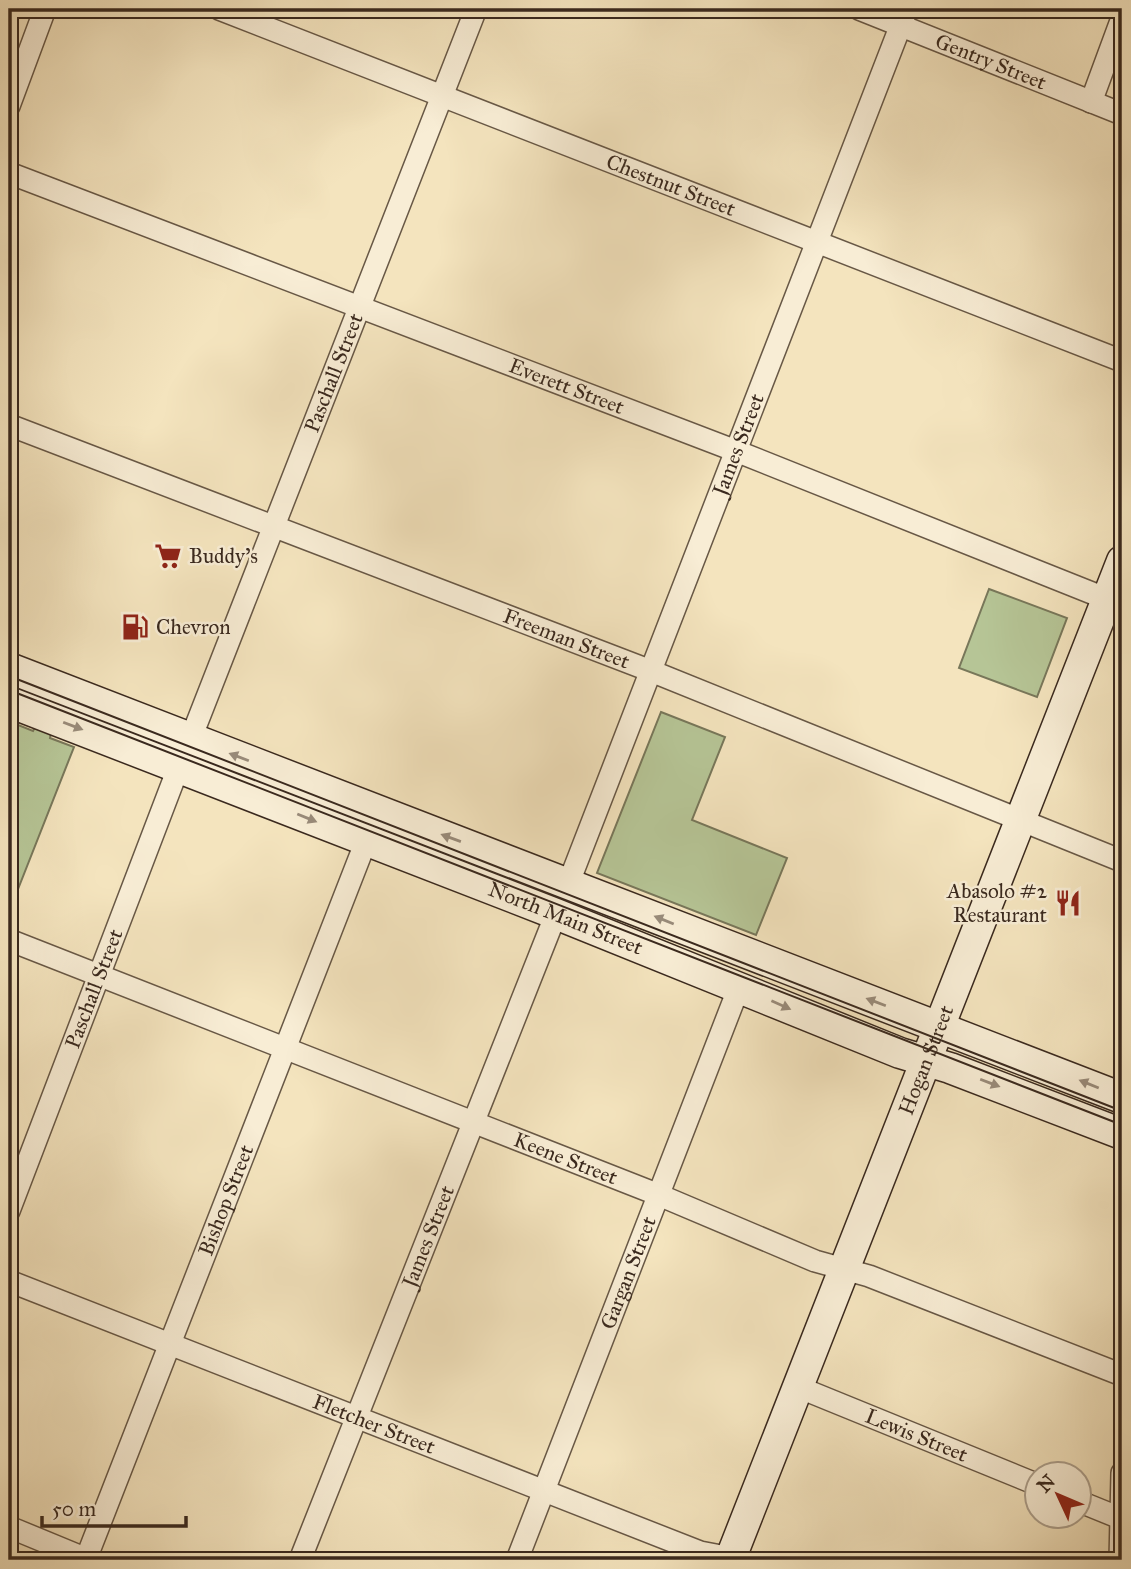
<svg xmlns="http://www.w3.org/2000/svg" width="1131" height="1569" font-family="'IM FELL Great Primer',serif">
<style>
.green{fill:#b6c596;stroke:#78775a;stroke-width:2}
.lines{fill:none;stroke-linecap:round;stroke-linejoin:round}
.minor-casing{stroke:#685846;stroke-width:24}
.secondary-casing{stroke:#3a291e;stroke-width:33}
.minor{stroke:#f8edd5;stroke-width:21}
.secondary{stroke:#f8edd5;stroke-width:30}
.tram{stroke:#3a291e;stroke-width:2}
.oneway{fill:#998b7a}
.labels{text-anchor:middle;dominant-baseline:central;stroke-width:5;stroke-linejoin:round;paint-order:stroke}
.street-label{font-size:21px;fill:#3a291e;stroke:#f8edd5}
.poi-label{font-size:21px;fill:#3a291e;stroke:#f8edd5;text-anchor:start}
</style>
<rect width="100%" height="100%" fill="#f4e4be"/>
<filter id="stains"><feTurbulence type="fractalNoise" baseFrequency=".00286" numOctaves="4"/><feColorMatrix values="0 0 0 0 .2 0 0 0 0 .09 0 0 0 0 .02 0 0 0 .5 -.17"/></filter>
<radialGradient id="worn" r=".72"><stop offset=".6" stop-color="#630" stop-opacity="0"/><stop offset="1" stop-color="#630" stop-opacity=".3"/></radialGradient>
<!-- green -->
<g class="green">
<path d="M989 589 1067 618 1037 697 959 668Z"/>
<path d="M661 712 725 737 692 820 787 858 756 935 597 873Z"/>
<path d="M9 718 15 719 13 723 33 731 35 727 51 733 50 738 74 747 9 912Z"/>
</g>
<g class="lines">
<!-- minor casing -->
<g class="minor-casing">
<g id="minor">
<path id="s1" d="M219 9 1122 361"/>
<path id="s2" d="M859 9 1122 114"/>
<path d="M1091 102 1122 18"/>
<path d="M9 106 45 9"/>
<path id="s3" d="M9 173 736 451 1122 605"/>
<path id="s4" d="M9 425 651 671 1122 861"/>
<path id="s5" d="M191 738 476 9"/>
<path id="s6" d="M569 882 907 9"/>
<path id="s7" d="M9 940 659 1195 815 1261 869 1276 1122 1375"/>
<path id="s8" d="M9 1211 179 766"/>
<path id="s9" d="M9 1281 700 1552 742 1560"/>
<path id="s10" d="M798 1387 1036 1484"/>
<path d="M1078 1501 1120 1518"/>
<path d="M9 1527 89 1560"/>
<path id="s11" d="M86 1559 366 841"/>
<path id="s12" d="M300 1560 556 914"/>
<path id="s13" d="M517 1560 739 987"/>
<path d="M1120 1560 1122 1473"/>
</g>
</g>
<!-- secondary casing -->
<g class="secondary-casing">
<g id="secondary">
<path d="M9 668 1122 1098"/>
<path id="s14" d="M9 702 556 914 900 1053 950 1068 1122 1134"/>
<path id="s15" d="M730 1560 1122 561"/>
</g>
</g>
<!-- minor -->
<use href="#minor" class="minor"/>
<!-- secondary -->
<use href="#secondary" class="secondary"/>
<!-- tram -->
<g class="tram">
<path d="M9 676 1122 1111"/>
<path d="M9 690 1122 1125"/>
</g>
</g>
<!-- one-way arrows -->
<defs><path id="oneway-solid" d="M-6-.8H1V-3.2L6.5 0L1 3.2V.8H-6Z" transform="scale(1.75)"/></defs>
<g class="oneway">
<use href="#oneway-solid" transform="translate(73 726) rotate(21)"/>
<use href="#oneway-solid" transform="translate(239 757) rotate(-159)"/>
<use href="#oneway-solid" transform="translate(307 818) rotate(22)"/>
<use href="#oneway-solid" transform="translate(451 838) rotate(-160)"/>
<use href="#oneway-solid" transform="translate(664 920) rotate(-158)"/>
<use href="#oneway-solid" transform="translate(876 1002) rotate(-159)"/>
<use href="#oneway-solid" transform="translate(781 1005) rotate(24)"/>
<use href="#oneway-solid" transform="translate(990 1083) rotate(21)"/>
<use href="#oneway-solid" transform="translate(1089 1084) rotate(-158)"/>
</g>
<!-- icons -->
<defs>
<g id="supermarket-bare" transform="scale(2.1)"><path d="M-6-5.5h2.5l.6 2H6L4.5 2H-2.5L-4.4-4H-6ZM-1.5 3.2a1.3 1.3 0 1 0 .1 0ZM3 3.2a1.3 1.3 0 1 0 .1 0Z" fill="#8f2418" stroke="#f8edd5" stroke-width="2.5" paint-order="stroke"/></g>
<g id="fuel-bare" transform="scale(2.1)"><path d="M-5.5-6h7V0h2V4h1.3V-2.5L3-4.5l.8-.8L6-3V5H2.5V1h-1V6h-7ZM-4.2-4.7v3.2H.2V-4.7Z" fill="#8f2418" stroke="#f8edd5" stroke-width="2.5" paint-order="stroke"/></g>
<g id="restaurant-bare" transform="scale(2.1)"><path d="M-5-6h1v4h1v-4h1v4h1v-4h1v5L-1.5 .5V6h-2V.5L-5-1ZM5-6V6H3V1.5H1.5Q1.5-4 5-6Z" fill="#8f2418" stroke="#f8edd5" stroke-width="2.5" paint-order="stroke"/></g>
</defs>
<g fill-rule="evenodd">
<use href="#supermarket-bare" x="168" y="556"/>
<use href="#fuel-bare" x="135" y="627"/>
<use href="#restaurant-bare" x="1068" y="903"/>
</g>
<g class="labels">
<!-- street labels -->
<g class="street-label">
<text stroke="none"><textPath href="#s2" startOffset="142">Gentry Street</textPath></text>
<text stroke="none"><textPath href="#s1" startOffset="485">Chestnut Street</textPath></text>
<text stroke="none"><textPath href="#s5" startOffset="392">Paschall Street</textPath></text>
<text stroke="none"><textPath href="#s3" startOffset="597">Everett Street</textPath></text>
<text stroke="none"><textPath href="#s6" startOffset="469">James Street</textPath></text>
<text stroke="none"><textPath href="#s4" startOffset="597">Freeman Street</textPath></text>
<text stroke="none"><textPath href="#s14" startOffset="597">North Main Street</textPath></text>
<text stroke="none"><textPath href="#s8" startOffset="238">Paschall Street</textPath></text>
<text stroke="none"><textPath href="#s15" startOffset="537">Hogan Street</textPath></text>
<text stroke="none"><textPath href="#s7" startOffset="598">Keene Street</textPath></text>
<text stroke="none"><textPath href="#s11" startOffset="385">Bishop Street</textPath></text>
<text stroke="none"><textPath href="#s12" startOffset="348">James Street</textPath></text>
<text stroke="none"><textPath href="#s13" startOffset="308">Gargan Street</textPath></text>
<text stroke="none"><textPath href="#s9" startOffset="392">Fletcher Street</textPath></text>
<text stroke="none"><textPath href="#s10" startOffset="128">Lewis Street</textPath></text>
</g>
<!-- poi labels -->
<g class="poi-label">
<text x="189" y="556">Buddy's</text>
<text x="156" y="627">Chevron</text>
<text x="1047" y="891" text-anchor="end">Abasolo #2<tspan x="1047" dy="24">Restaurant</tspan></text>
</g>
</g>
<!-- margin -->
<rect width="1131" height="1569" fill="none" stroke="#f4e4be" stroke-width="35"/>
<rect x="10" y="10" width="1110" height="1548" fill="none" stroke="#3a291e" stroke-width="3.5"/>
<rect x="18" y="18" width="1096" height="1534" fill="none" stroke="#3a291e" stroke-width="2"/>
<!-- north arrow -->
<g transform="translate(1058 1495) rotate(314)"><circle r="33" fill="#f8edd5" stroke="#ac9f8c" stroke-width="2"/>
<path d="M0-5L12 26L0 18L-12 26Z" fill="#8f2418"/>
<text y="-10" font-size="19" font-weight="bold" text-anchor="middle" fill="#3a291e">N</text>
</g>
<!-- scale -->
<path d="M42 1516v10h144v-10" fill="none" stroke="#3a291e" stroke-width="3.5"/>
<text x="52" y="1516" font-size="21" fill="#3a291e" stroke="#f8edd5" stroke-width="5" paint-order="stroke">50 m</text>
<rect width="100%" height="100%" filter="url(#stains)"/>
<rect width="100%" height="100%" fill="url(#worn)"/>
</svg>
